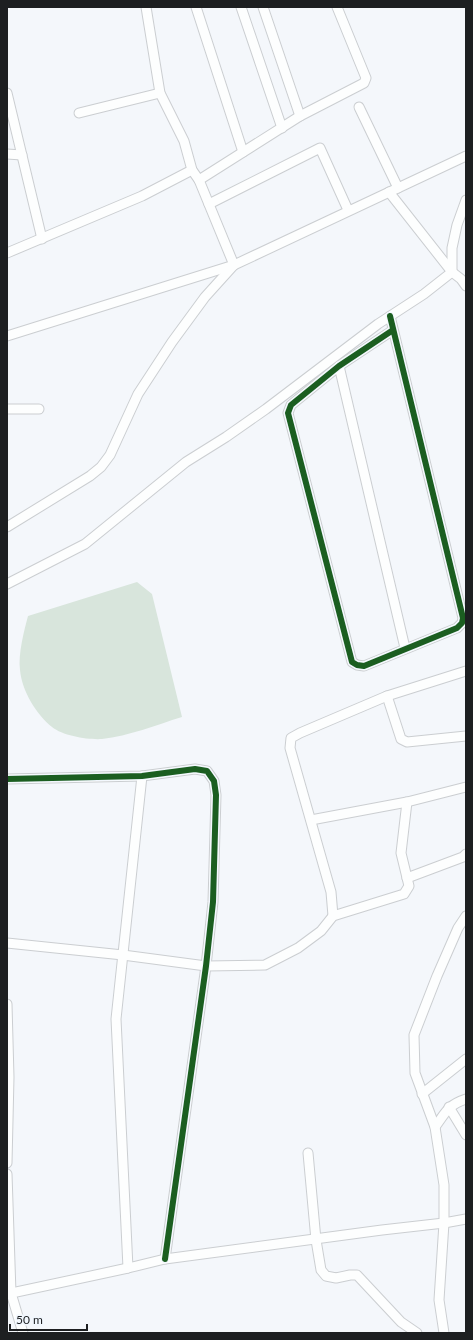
<svg xmlns="http://www.w3.org/2000/svg" width="473" height="1340" font-family="Lato,sans-serif">
<style>
.green{fill:#d8e5dc}
.lines{fill:none;stroke-linecap:round;stroke-linejoin:round}
.street-casing{stroke:#cbced1;stroke-width:11}
.street{stroke:#fdfefe;stroke-width:9}
.cycleway-casing{stroke:#f1f7fe;stroke-width:8}
.cycleway{stroke:#1b5e20;stroke-width:6}
</style>
<rect width="100%" height="100%" fill="#f4f7fb"/>
<!-- green -->
<path class="green" d="M137 582 152 594 182 717C156 725 129 736 102 739 89 740 63 736 52 727 36 714 22 691 20 670 18 654 24 631 28 616Z"/>
<g class="lines">
<!-- street casing -->
<g class="street-casing">
<g id="street">
<path d="M146 7 160 93 184 141 192 170 199 180 234 265"/>
<path d="M196 7 243 152"/>
<path d="M241 7 282 128"/>
<path d="M263 7 300 116"/>
<path d="M7 93 42 239"/>
<path d="M359 107 398 188"/>
<path d="M79 113 160 93"/>
<path d="M7 154 22 155"/>
<path d="M199 180 300 116 364 83 366 78 337 7"/>
<path d="M389 192 452 272 461 279 466 286"/>
<path d="M209 204 320 148 348 210"/>
<path d="M7 253 142 196 192 170"/>
<path d="M390 316 463 618 462 623 457 628 364 666 357 665 352 662 288 413 291 405 339 366 393 330"/>
<path d="M7 336 234 265 466 156"/>
<path d="M339 366 405 648"/>
<path d="M7 409H39"/>
<path d="M7 527 90 476 101 467 110 455 138 394 172 342 205 297 233 266"/>
<path d="M7 584 85 544 186 462 226 437 266 409 378 324 424 294 452 272V248L457 225 466 200"/>
<path d="M387 696 401 739 407 742 466 736"/>
<path d="M7 779 142 776 195 769 207 771 214 781 216 795 213 902 206 966 165 1259"/>
<path d="M311 820 407 802 466 787"/>
<path d="M407 878 463 857 466 854"/>
<path d="M333 916 331 892 290 748 291 738 300 733 387 696 466 671"/>
<path d="M7 943 123 955 206 966 265 965 298 948 321 931 333 916 404 894 409 886 401 853 407 802"/>
<path d="M7 1004 9 1077 7 1163"/>
<path d="M422 1094 466 1059"/>
<path d="M449 1107 466 1135"/>
<path d="M435 1127C446 1112 448 1105 466 1099"/>
<path d="M308 1153 316 1240 321 1270 326 1276 336 1278 350 1275H357L401 1322 417 1333"/>
<path d="M7 1174 11 1293 23 1333"/>
<path d="M128 1268 116 1019 142 776"/>
<path d="M7 1294 128 1268 165 1259 382 1230 444 1223 466 1219"/>
<path d="M444 1333 439 1300 444 1223V1185L435 1127 415 1073 414 1035 437 976 458 928 466 916"/>
</g>
</g>
<!-- street -->
<use href="#street" class="street"/>
<!-- cycleway casing -->
<g class="cycleway-casing">
<g id="cycleway">
<path d="M390 316 463 618 462 623 457 628 364 666 357 665 352 662 288 413 291 405 339 366 393 330"/>
<path d="M7 779 142 776 195 769 207 771 214 781 216 795 213 902 206 966 165 1259"/>
</g>
</g>
<!-- cycleway -->
<use href="#cycleway" class="cycleway"/>
</g>
<!-- border -->
<rect width="473" height="1340" fill="none" stroke="#1d1f21" stroke-width="16"/>
<!-- scale -->
<path d="M10 1324v6h77v-6" fill="none" stroke="#1d1f21" stroke-width="2"/>
<text x="16" y="1324" font-size="12" fill="#1d1f21" stroke="#f1f7fe" stroke-width="3" paint-order="stroke">50 m</text>
</svg>
